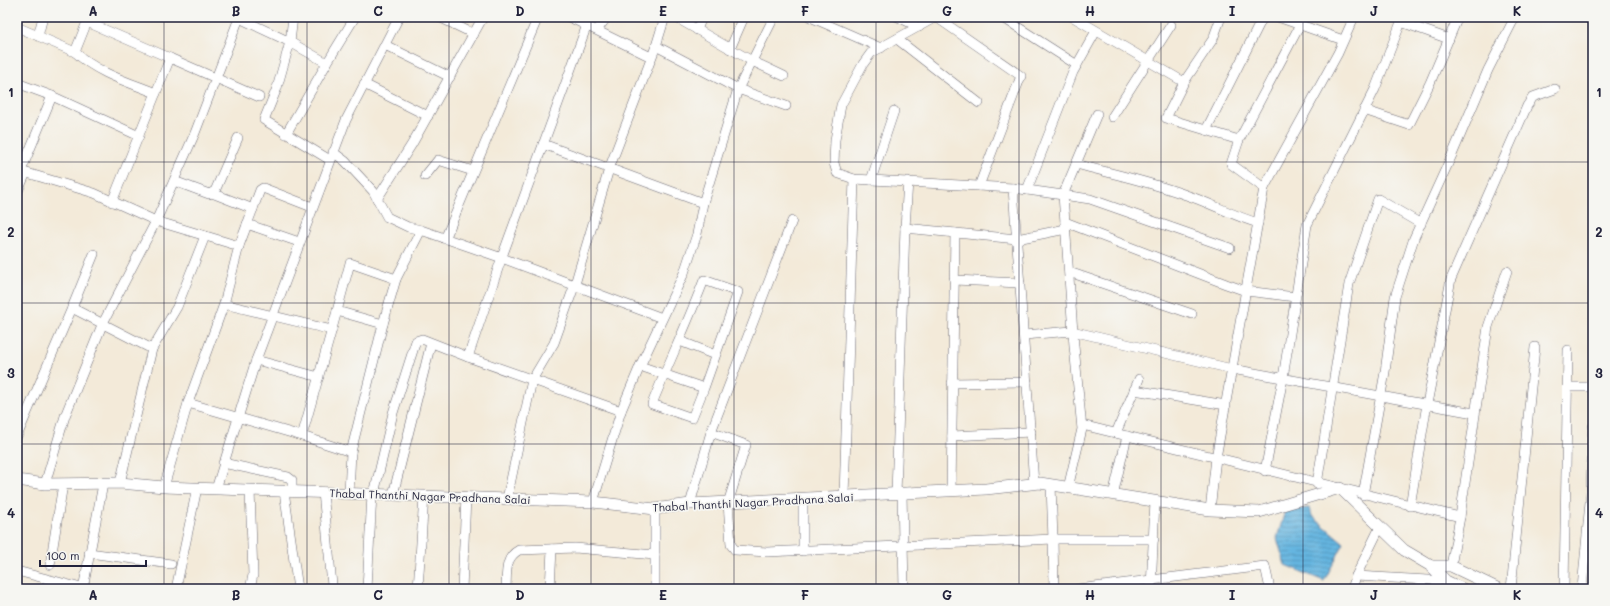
<svg xmlns="http://www.w3.org/2000/svg" width="1610" height="606" font-family="Mali,sans-serif">
<style>
.water{fill:url(#water-rules);stroke:#446c8e}
.lines{fill:none;stroke-linecap:round;stroke-linejoin:round}
.minor-casing{stroke:#6b6872;stroke-width:10}
.major-casing{stroke:#6b6872;stroke-width:12}
.minor{stroke:#fff;stroke-width:9}
.major{stroke:#fff;stroke-width:11}
.grid{fill:none;stroke:#22223b;stroke-width:1;stroke-opacity:0.55}
.labels{text-anchor:middle;dominant-baseline:central;stroke-width:3.5;stroke-linejoin:round;paint-order:stroke}
.street-label{font-size:11px;fill:#22223b;stroke:#f6f6f2}
.neatline{fill:none;stroke:#22223b;stroke-width:1.5}
.grid-label{font-size:13px;text-anchor:middle;font-weight:bold;fill:#22223b}
</style>
<defs>
<pattern id="water-rules" width="6" height="5" patternUnits="userSpaceOnUse"><rect width="6" height="5" fill="#65b5e0"/><path d="M0 2.5h6" fill="none" stroke="#5393b7"/></pattern>
</defs>
<rect width="100%" height="100%" fill="#f6f6f2"/>
<filter id="ink" filterUnits="userSpaceOnUse"><feTurbulence type="fractalNoise" baseFrequency=".025" numOctaves="2"/><feDisplacementMap in="SourceGraphic" scale="8" xChannelSelector="R" yChannelSelector="G"/><feConvolveMatrix kernelMatrix="1 2 1 2 8 2 1 2 1" color-interpolation-filters="sRGB"/></filter>
<filter id="wash" filterUnits="userSpaceOnUse"><feTurbulence type="fractalNoise" baseFrequency=".012" numOctaves="4" result="noise"/><feDisplacementMap in="SourceGraphic" scale="16" xChannelSelector="R" yChannelSelector="G"/><feGaussianBlur stdDeviation="0.9" result="paint"/><feColorMatrix in="noise" values="0 0 0 0 0 0 0 0 0 0 0 0 0 0 0 0 0 1.4 0 .05"/><feComposite in="paint" operator="in"/></filter>
<g filter="url(#wash)">
<rect width="100%" height="100%" fill="#f3ead9"/>
<!-- water -->
<path class="water" d="M1309 508 1312 516 1344 543 1324 581 1285 565 1277 538 1285 511Z"/>
</g>
<g filter="url(#ink)">
<g class="lines">
<!-- minor casing -->
<g class="minor-casing">
<g id="minor">
<path d="M237 17 290 42 293 17"/>
<path d="M439 17 474 34"/>
<path d="M569 17 651 57"/>
<path d="M675 17 752 61 784 76"/>
<path d="M774 17 738 89 786 106"/>
<path d="M810 17 881 48"/>
<path d="M898 17 919 27"/>
<path d="M936 17 871 53 863 64 841 105 835 140 834 163 837 173 854 179 1013 188 1034 484"/>
<path d="M936 17 1021 76 979 186"/>
<path d="M1002 17 1077 65"/>
<path d="M1073 17 1184 82 1166 118 1239 140"/>
<path d="M1278 17 1343 40"/>
<path d="M87 22 170 58 112 202"/>
<path d="M1401 22 1449 39"/>
<path d="M587 25 503 254 468 357 621 411"/>
<path d="M17 27 75 52 89 17"/>
<path d="M597 30 607 17"/>
<path d="M697 30 702 17"/>
<path d="M38 36 43 17"/>
<path d="M897 39 979 103"/>
<path d="M385 45 450 77"/>
<path d="M730 49 744 17"/>
<path d="M75 52C97 73 128 82 156 93"/>
<path d="M170 58 259 97"/>
<path d="M1184 82 1213 39 1221 17"/>
<path d="M17 83 52 96"/>
<path d="M364 84 428 116"/>
<path d="M1364 110 1409 125 1430 83 1458 17"/>
<path d="M1097 114 1063 195 1090 199 1230 248"/>
<path d="M1112 117 1171 25"/>
<path d="M1206 130 1263 17"/>
<path d="M286 134 327 63"/>
<path d="M543 144 703 203"/>
<path d="M333 152 345 161 373 191 387 217 408 227 421 230"/>
<path d="M330 160 264 120 277 88 290 42 327 63 355 17"/>
<path d="M1076 164C1113 174 1151 182 1186 195 1211 203 1233 216 1258 223"/>
<path d="M17 170 94 193 156 221 102 325 65 416 45 484"/>
<path d="M21 171 52 96 139 136"/>
<path d="M425 176 438 160 473 171"/>
<path d="M871 180 894 111"/>
<path d="M174 181 209 194 215 191 238 138"/>
<path d="M908 181 905 228 1017 239 1066 229"/>
<path d="M1013 188 1063 195 1074 346 1082 429 1068 488"/>
<path d="M1264 188 1338 53 1354 17"/>
<path d="M1027 190 1073 72 1096 31"/>
<path d="M17 193 26 173"/>
<path d="M212 193 253 209"/>
<path d="M377 199 412 144 483 17"/>
<path d="M1065 222 1226 284 1246 291 1295 297"/>
<path d="M247 224 299 242"/>
<path d="M445 239 538 17"/>
<path d="M239 246 260 190 263 188 312 207"/>
<path d="M1069 272 1192 314"/>
<path d="M954 280 1020 283"/>
<path d="M224 304 332 330"/>
<path d="M72 308 94 254"/>
<path d="M383 324 337 311 350 263 396 279"/>
<path d="M1024 335 1072 331 1232 369 1474 413"/>
<path d="M680 341 715 355"/>
<path d="M256 360 319 377"/>
<path d="M640 366 704 388 692 418 652 404C669 362 688 322 704 280L738 292 704 388"/>
<path d="M952 383 1027 382"/>
<path d="M1568 387H1593"/>
<path d="M1134 390 1226 405"/>
<path d="M188 403 302 436 351 452"/>
<path d="M1082 425 1460 517 1451 566"/>
<path d="M711 432 792 221"/>
<path d="M1116 433 1139 379"/>
<path d="M17 436 72 308 152 349"/>
<path d="M302 436 337 311"/>
<path d="M952 436 1031 432"/>
<path d="M223 463 288 477 292 480V491"/>
<path d="M1265 471 1283 378 1307 225 1375 89 1403 17"/>
<path d="M120 483 152 349 177 307 205 236"/>
<path d="M1317 484 1349 284 1378 199 1421 224"/>
<path d="M164 487 188 403 224 304 239 246 156 221 195 133 239 18"/>
<path d="M216 489 256 360 346 120 399 17"/>
<path d="M250 490 253 575 250 589"/>
<path d="M284 491 298 589"/>
<path d="M951 491 955 233"/>
<path d="M323 492 332 585"/>
<path d="M349 493 351 452 383 324 396 279 421 230 502 258 662 318"/>
<path d="M902 493 904 589"/>
<path d="M374 494 393 413 416 341 422 339 468 357"/>
<path d="M896 494 905 228"/>
<path d="M393 495 431 343"/>
<path d="M1113 495 1127 436"/>
<path d="M1363 495 1385 372 1395 297 1414 238 1452 155 1488 70 1515 17"/>
<path d="M844 497 854 179"/>
<path d="M507 499 532 380 554 343 575 284 609 169 656 46 665 17"/>
<path d="M593 502 621 411 640 366 684 273 697 234 703 203 738 89 656 46"/>
<path d="M690 504 711 432 746 445 728 503 731 545 735 550 767 552 1053 539 1051 485"/>
<path d="M1410 506 1427 404 1451 279 1527 106 1533 97 1555 89"/>
<path d="M655 509V589"/>
<path d="M1210 510 1216 458 1264 188 1231 164 1239 140 1300 25"/>
<path d="M1460 517 1488 327 1507 271"/>
<path d="M803 551V499"/>
<path d="M89 553 171 564"/>
<path d="M50 565 63 484"/>
<path d="M17 571 85 589"/>
<path d="M1356 576 1446 581"/>
<path d="M83 589 103 484"/>
<path d="M176 589 197 488"/>
<path d="M367 589 372 494"/>
<path d="M418 589 424 496"/>
<path d="M462 589 466 497"/>
<path d="M506 589C507 574 504 558 519 550L575 548 655 555"/>
<path d="M550 589 552 549"/>
<path d="M1054 589 1053 539H1154"/>
<path d="M1078 589 1265 566 1270 589"/>
<path d="M1151 589 1155 501"/>
<path d="M1352 589 1356 576 1380 527"/>
<path d="M1511 589 1535 347"/>
<path d="M1564 589 1568 350"/>
<path d="M1582 589 1591 491 1593 427"/>
</g>
</g>
<!-- major casing -->
<g class="major-casing">
<g id="major">
<path d="M17 480 45 484 120 483 164 487 593 502 655 509 690 504 986 489 1040 483 1210 510 1259 512 1340 488 1404 550 1431 566 1446 581 1463 589"/>
<path d="M1431 566H1451L1499 589"/>
</g>
</g>
<!-- minor -->
<use href="#minor" class="minor"/>
<!-- major -->
<use href="#major" class="major"/>
</g>
</g>
<!-- grid -->
<path class="grid" d="M164 17V589M307 17V589M449 17V589M591 17V589M734 17V589M876 17V589M1019 17V589M1161 17V589M1303 17V589M1446 17V589M17 162H1593M17 303H1593M17 444H1593"/>
<g class="labels">
<!-- street labels -->
<g class="street-label">
<text transform="translate(430 496) rotate(2)">Thabal Thanthi Nagar Pradhana Salai</text>
<text transform="translate(753 502) rotate(-3)">Thabal Thanthi Nagar Pradhana Salai</text>
</g>
</g>
<!-- margin -->
<rect width="1610" height="606" fill="none" stroke="#f6f6f2" stroke-width="44"/>
<!-- scale -->
<path d="M40 560v6h106v-6" fill="none" stroke="#22223b" stroke-width="2"/>
<text x="46" y="560" font-size="12" fill="#22223b" stroke="#f6f6f2" stroke-width="3" paint-order="stroke">100 m</text>
<rect x="22" y="22" width="1566" height="562" class="neatline"/>
<g class="grid-label">
<text x="93" y="16">A</text>
<text x="236" y="16">B</text>
<text x="378" y="16">C</text>
<text x="520" y="16">D</text>
<text x="663" y="16">E</text>
<text x="805" y="16">F</text>
<text x="947" y="16">G</text>
<text x="1090" y="16">H</text>
<text x="1232" y="16">I</text>
<text x="1374" y="16">J</text>
<text x="1517" y="16">K</text>
<text x="11" y="97">1</text>
<text x="1599" y="97">1</text>
<text x="11" y="237">2</text>
<text x="1599" y="237">2</text>
<text x="11" y="378">3</text>
<text x="1599" y="378">3</text>
<text x="11" y="518">4</text>
<text x="1599" y="518">4</text>
<text x="93" y="600">A</text>
<text x="236" y="600">B</text>
<text x="378" y="600">C</text>
<text x="520" y="600">D</text>
<text x="663" y="600">E</text>
<text x="805" y="600">F</text>
<text x="947" y="600">G</text>
<text x="1090" y="600">H</text>
<text x="1232" y="600">I</text>
<text x="1374" y="600">J</text>
<text x="1517" y="600">K</text>
</g>
</svg>
